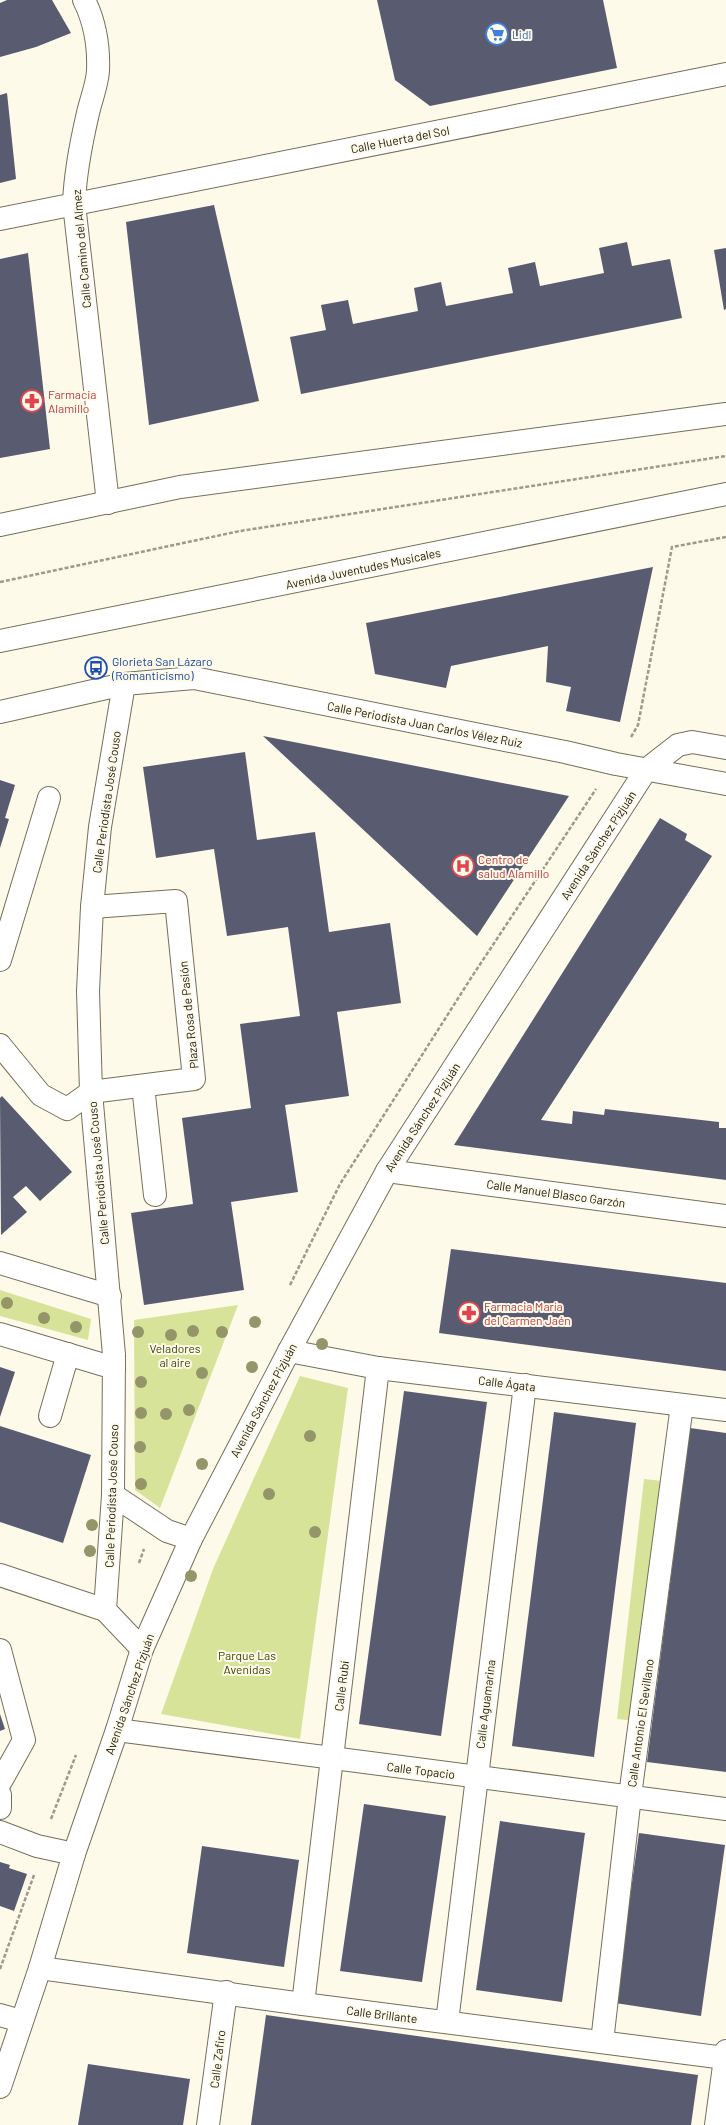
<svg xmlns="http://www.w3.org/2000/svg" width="726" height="2125" font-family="Barlow,sans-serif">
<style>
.green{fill:#d8e39a}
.building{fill:#595b71}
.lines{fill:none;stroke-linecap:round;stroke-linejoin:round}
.minor-casing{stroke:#766f58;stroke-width:24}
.major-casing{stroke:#766f58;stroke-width:24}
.path{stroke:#9d998c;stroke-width:2.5;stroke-dasharray:4 2;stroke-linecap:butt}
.minor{stroke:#fff;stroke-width:22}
.major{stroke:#fff;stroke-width:22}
.tree{fill:#949569}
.labels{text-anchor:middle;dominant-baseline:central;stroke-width:4;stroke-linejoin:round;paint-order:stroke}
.shop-label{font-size:12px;fill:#366cbe;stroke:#fefaea;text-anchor:start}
.street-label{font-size:12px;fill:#1d1a11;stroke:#fefaea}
.health-label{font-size:12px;fill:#be3a42;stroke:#fefaea;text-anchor:start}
.transit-label{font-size:12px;fill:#164399;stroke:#fefaea;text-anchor:start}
.park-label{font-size:12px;fill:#3d4200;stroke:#fefaea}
</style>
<rect width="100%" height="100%" fill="#fefaea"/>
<!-- green -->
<g class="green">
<path d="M0 1290 91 1319 88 1340 0 1316Z"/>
<path d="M238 1305 160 1508 135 1490 134 1320Z"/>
<path d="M300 1376 348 1388 300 1739 161 1714 213 1569Z"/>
<path d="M644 1479 663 1481 636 1721 617 1719Z"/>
</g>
<!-- building -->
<g class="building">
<path d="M7 0H52L71 33 36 47 0 57V3Z"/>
<path d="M377 0H603L617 68 430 106 395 80Z"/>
<path d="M7 93 16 179 0 183V95Z"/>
<path d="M214 205 259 401 149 425 126 222Z"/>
<path d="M627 242 632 266 670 259 682 318 301 394 290 337 326 330 321 305 348 300 353 324 418 311 414 288 441 282 446 306 513 293 508 268 535 262 540 286 604 273 599 248Z"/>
<path d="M726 248V309L724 310 714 250Z"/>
<path d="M28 253 50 449 0 458V259Z"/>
<path d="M653 567 620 722 566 711 571 687 546 682 548 646 451 666 446 688 375 674 366 623Z"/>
<path d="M263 736 569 796 477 936Z"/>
<path d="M245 752 257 840 315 832 329 932 390 923 401 1003 337 1012 349 1096 285 1105 298 1192 231 1202 244 1290 144 1305 131 1213 193 1204 182 1118 251 1108 240 1024 300 1016 288 927 227 936 214 849 156 858 143 767Z"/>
<path d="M0 780 15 785 5 818 9 819 0 848Z"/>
<path d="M660 818 687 834 685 840 712 856 541 1120 572 1124 573 1111 604 1115 605 1109 719 1122V1128H726V1180L454 1145Z"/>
<path d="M2 1096 72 1172 40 1201 26 1186 13 1197 27 1212 1 1235 0 1098Z"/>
<path d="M451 1249 726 1283V1371L439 1333Z"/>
<path d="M0 1367 15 1372 0 1417Z"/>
<path d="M404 1391 487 1402 441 1736 359 1724Z"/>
<path d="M554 1412 636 1423 594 1757 512 1746Z"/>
<path d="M0 1426 91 1455 63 1543 0 1522Z"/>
<path d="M690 1428 726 1433V1772L647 1762Z"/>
<path d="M0 1714 5 1729 0 1731Z"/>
<path d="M364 1804 446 1816 422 1982 340 1971Z"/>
<path d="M500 1821 585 1833 562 2002 476 1990Z"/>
<path d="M639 1833 725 1845 701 2016 615 2003Z"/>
<path d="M202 1846 299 1860 284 1967 187 1953Z"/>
<path d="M0 1862 10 1865 9 1868 27 1874 14 1911 0 1906Z"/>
<path d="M266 2015 698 2075 691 2125H251Z"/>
<path d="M88 2064 190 2079 183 2125H78Z"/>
</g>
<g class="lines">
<!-- minor casing -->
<g class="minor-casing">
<g id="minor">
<path d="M84 0C95 22 99 47 98 71 97 85 91 100 88 113 81 143 75 173 74 204L108 503"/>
<path d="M0 219 726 74"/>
<path d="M124 684 100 827 92 907 88 991 91 1092 114 1355 113 1495 105 1610 142 1649"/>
<path d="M0 712 124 684 194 678 565 752 616 764 726 784"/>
<path d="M0 960 49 798"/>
<path d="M0 1045 41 1095 67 1109 91 1092 194 1079 176 901 92 907"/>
<path d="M143 1086 155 1195"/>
<path d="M387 1171 726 1216"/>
<path d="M0 1263 110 1296"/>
<path d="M0 1334 114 1368"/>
<path d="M289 1351 378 1368 726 1410"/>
<path d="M50 1416 68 1354"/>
<path d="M113 1495 167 1531 191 1539"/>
<path d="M0 1575 105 1610"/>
<path d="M0 1650 24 1740 0 1783"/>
<path d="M117 1730 726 1809"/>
<path d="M0 1795V1808"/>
<path d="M0 1832 37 1846 74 1854"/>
<path d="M40 1968 303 2004 725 2058"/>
<path d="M303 2004 378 1368"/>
<path d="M0 2015 21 2021"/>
<path d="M447 2022 525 1385"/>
<path d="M602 2042 630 1796 682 1405"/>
<path d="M0 2087 40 1968 74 1854 117 1730 142 1649 191 1539 289 1351 387 1171 646 770 678 745 692 742 726 748"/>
<path d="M208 2125 226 1992"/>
<path d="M716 2125 726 2051"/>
</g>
</g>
<!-- major casing -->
<g class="major-casing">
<g id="major">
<path d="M0 525 180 487 726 414"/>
<path d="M0 641 726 494"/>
</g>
</g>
<!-- path -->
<g class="path">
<path d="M0 582 240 531 726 456"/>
<path d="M631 737 638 725 672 547 726 537"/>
<path d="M290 1285 340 1184 471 978 596 789"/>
<path d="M139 1563 144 1549"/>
<path d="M51 1819 76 1755"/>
<path d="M0 1969 34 1875"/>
</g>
<!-- minor -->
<use href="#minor" class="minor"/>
<!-- major -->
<use href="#major" class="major"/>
</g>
<!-- trees -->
<g class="tree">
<circle cx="7" cy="1303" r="6"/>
<circle cx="44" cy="1318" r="6"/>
<circle cx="255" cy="1322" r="6"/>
<circle cx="76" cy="1327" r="6"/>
<circle cx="193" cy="1331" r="6"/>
<circle cx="138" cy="1332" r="6"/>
<circle cx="222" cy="1332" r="6"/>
<circle cx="171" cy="1335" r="6"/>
<circle cx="322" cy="1344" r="6"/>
<circle cx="252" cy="1367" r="6"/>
<circle cx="202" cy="1373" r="6"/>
<circle cx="141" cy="1382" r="6"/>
<circle cx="189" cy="1410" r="6"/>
<circle cx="141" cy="1413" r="6"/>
<circle cx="166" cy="1414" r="6"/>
<circle cx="310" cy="1436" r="6"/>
<circle cx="140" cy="1447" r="6"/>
<circle cx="202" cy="1464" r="6"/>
<circle cx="141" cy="1484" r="6"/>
<circle cx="269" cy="1494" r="6"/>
<circle cx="92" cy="1525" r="6"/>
<circle cx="315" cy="1532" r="6"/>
<circle cx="90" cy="1551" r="6"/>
<circle cx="191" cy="1576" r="6"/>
</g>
<!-- icons -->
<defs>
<g id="supermarket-ring" transform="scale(1.15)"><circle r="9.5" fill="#fefaea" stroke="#3f7fe0" stroke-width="1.5"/><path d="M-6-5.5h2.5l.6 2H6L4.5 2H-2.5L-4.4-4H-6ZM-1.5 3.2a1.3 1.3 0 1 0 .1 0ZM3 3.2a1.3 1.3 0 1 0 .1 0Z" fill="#3f7fe0"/></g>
<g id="pharmacy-ring" transform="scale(1.15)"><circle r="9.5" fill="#fefaea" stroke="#e0444e" stroke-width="1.5"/><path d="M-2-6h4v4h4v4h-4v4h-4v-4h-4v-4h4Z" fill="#e0444e"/></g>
<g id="bus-ring" transform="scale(1.15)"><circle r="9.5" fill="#fefaea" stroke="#1a4fb4" stroke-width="1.5"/><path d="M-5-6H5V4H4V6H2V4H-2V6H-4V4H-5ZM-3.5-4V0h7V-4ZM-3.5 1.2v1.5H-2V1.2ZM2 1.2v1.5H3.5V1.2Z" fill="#1a4fb4"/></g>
<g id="hospital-ring" transform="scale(1.15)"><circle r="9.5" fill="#fefaea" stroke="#e0444e" stroke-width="1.5"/><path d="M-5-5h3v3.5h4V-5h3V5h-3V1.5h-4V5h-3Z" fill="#e0444e"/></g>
</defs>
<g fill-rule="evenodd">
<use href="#supermarket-ring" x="497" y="34"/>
<use href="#pharmacy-ring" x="32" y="401"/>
<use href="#bus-ring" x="96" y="668"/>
<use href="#hospital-ring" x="463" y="866"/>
<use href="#pharmacy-ring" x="469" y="1313"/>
</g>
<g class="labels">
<!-- shop labels -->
<g class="shop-label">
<text x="512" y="34">Lidl</text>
</g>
<!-- street labels -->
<g class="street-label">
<text transform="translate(400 139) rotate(-11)">Calle Huerta del Sol</text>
<text transform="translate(81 249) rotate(-95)">Calle Camino del Almez</text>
<text transform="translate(363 568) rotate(-12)">Avenida Juventudes Musicales</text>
<text transform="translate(425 724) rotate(11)">Calle Periodista Juan Carlos Vélez Ruiz</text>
<text transform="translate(106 802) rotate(-82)">Calle Periodista José Couso</text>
<text transform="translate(598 845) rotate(-57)">Avenida Sánchez Pizjuán</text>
<text transform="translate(188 1015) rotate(-96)">Plaza Rosa de Pasión</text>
<text transform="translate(422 1117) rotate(-57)">Avenida Sánchez Pizjuán</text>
<text transform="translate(98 1173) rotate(-95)">Calle Periodista José Couso</text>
<text transform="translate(556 1193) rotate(8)">Calle Manuel Blasco Garzón</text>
<text transform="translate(507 1383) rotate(7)">Calle Ágata</text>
<text transform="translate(263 1400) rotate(-62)">Avenida Sánchez Pizjuán</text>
<text transform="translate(111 1496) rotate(-88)">Calle Periodista José Couso</text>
<text transform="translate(341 1686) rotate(-83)">Calle Rubí</text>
<text transform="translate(129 1694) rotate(-71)">Avenida Sánchez Pizjuán</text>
<text transform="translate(485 1704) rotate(-83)">Calle Aguamarina</text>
<text transform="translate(640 1723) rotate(-82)">Calle Antonio El Sevillano</text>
<text transform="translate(421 1770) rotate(7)">Calle Topacio</text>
<text transform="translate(382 2014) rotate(7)">Calle Brillante</text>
<text transform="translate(217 2059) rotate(-83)">Calle Zafiro</text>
</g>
<!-- health labels -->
<g class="health-label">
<text x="48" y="394">Farmacia<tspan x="48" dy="14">Alamillo</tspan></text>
<text x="478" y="859">Centro de<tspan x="478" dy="14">salud Alamillo</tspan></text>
<text x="484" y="1306">Farmacia María<tspan x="484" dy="14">del Carmen Jaén</tspan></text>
</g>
<!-- transit labels -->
<g class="transit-label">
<text x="112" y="661">Glorieta San Lázaro<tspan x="112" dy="14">(Romanticismo)</tspan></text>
</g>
<!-- park labels -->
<g class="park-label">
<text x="175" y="1348">Veladores<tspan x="175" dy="14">al aire</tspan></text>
<text x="247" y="1655">Parque Las<tspan x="247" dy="14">Avenidas</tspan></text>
</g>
</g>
</svg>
